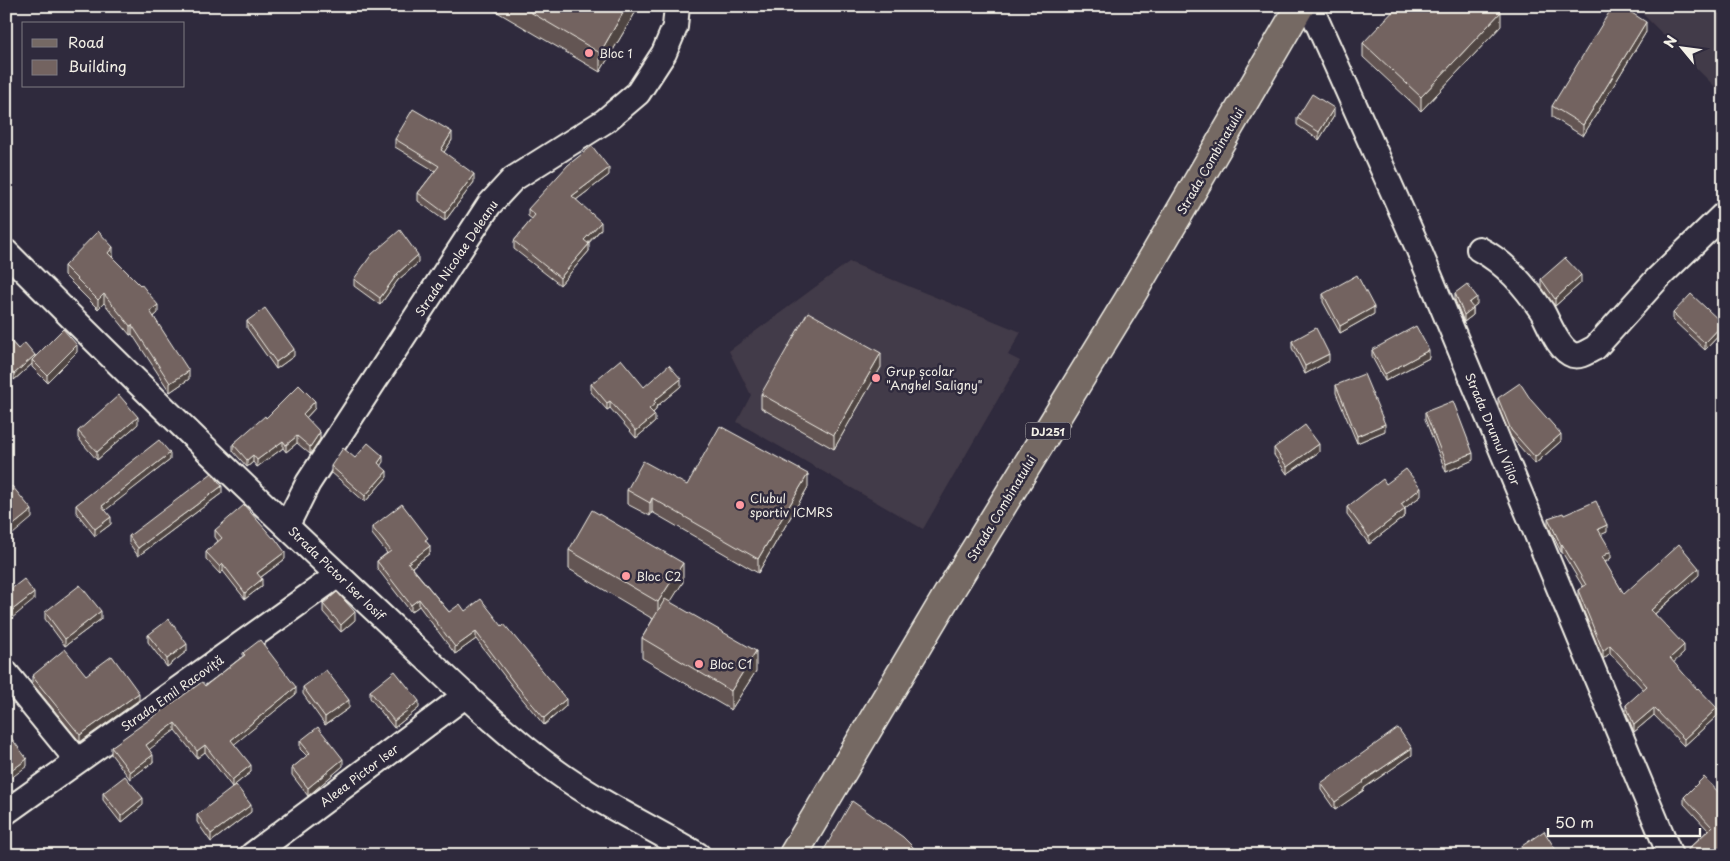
<svg xmlns="http://www.w3.org/2000/svg" width="1730" height="861" font-family="'Playpen Sans',sans-serif">
<style>
.built{fill:#433b48}
.lines{fill:none;stroke-linecap:round;stroke-linejoin:round}
.street-casing{stroke:#f4f1e8;stroke-width:28}
.primary-casing{stroke:#f4f1e8;stroke-width:31}
.street{stroke:#2f2a3d;stroke-width:24}
.primary{stroke:#756964;stroke-width:28}
.wall{fill:#635553;stroke:#f4f1e8}
.shaded-wall{fill:#504543;stroke:#f4f1e8}
.building{fill:#736360;stroke:#f4f1e8}
.poi-dot{fill:#ff9aa2;stroke:#2f2a3d;stroke-width:2}
.labels{text-anchor:middle;dominant-baseline:central;stroke-width:5;stroke-linejoin:round;paint-order:stroke}
.shield{fill:#2f2a3d;stroke:#b9b5b5;stroke-width:1}
.shield-label{font-size:11px;font-weight:bold;fill:#f4f1e8}
.poi-label{font-size:12px;fill:#f4f1e8;stroke:#2f2a3d;text-anchor:start}
.street-label{font-size:12px;fill:#f4f1e8;stroke:#2f2a3d}
</style>
<rect width="100%" height="100%" fill="#2f2a3d"/>
<filter id="ink" filterUnits="userSpaceOnUse"><feTurbulence type="fractalNoise" baseFrequency=".02" numOctaves="2"/><feDisplacementMap in="SourceGraphic" scale="10" xChannelSelector="R" yChannelSelector="G"/><feConvolveMatrix kernelMatrix="1 2 1 2 8 2 1 2 1" color-interpolation-filters="sRGB"/></filter>
<g filter="url(#ink)">
<!-- built -->
<g class="built">
<path d="M1635 6H1724V96Z"/>
<path d="M849 262 1021 332 1008 355 1020 361 923 529 737 422 751 395 729 351Z"/>
</g>
<g class="lines">
<!-- street casing -->
<g class="street-casing">
<g id="street">
<path d="M1310 6 1418 248 1670 855"/>
<path d="M1479 249C1506 263 1525 286 1542 311 1549 323 1558 350 1573 355 1581 357 1588 351 1595 348L1657 279 1724 214"/>
<path d="M6 252C126 372 248 491 372 607 431 662 489 722 554 770 599 803 651 827 698 855"/>
<path d="M287 525 308 483 489 205 513 179 605 121 638 93 664 53 675 27 677 6"/>
<path d="M6 673 77 760"/>
<path d="M6 812 338 575"/>
<path d="M252 855 466 695"/>
</g>
</g>
<!-- primary casing -->
<g class="primary-casing">
<path id="primary" d="M793 855 948 594 1129 299 1300 6"/>
</g>
<!-- street -->
<use href="#street" class="street"/>
<!-- primary -->
<use href="#primary" class="primary"/>
</g>
<!-- wall -->
<g class="wall">
<path d="M487 6H635V13L600 72Z"/>
<path d="M1501 26 1421 111 1363 57V43Z"/>
<path d="M1646 32 1583 136 1552 117V106Z"/>
<path d="M1334 116 1319 140 1297 125V118Z"/>
<path d="M395 139 452 140 444 152 474 182 445 221 418 201V193L435 171 395 147Z"/>
<path d="M609 175 576 200 601 229 588 244 589 251 560 285 514 249V241L532 219 528 216V209Z"/>
<path d="M113 256 112 257 158 313 154 317 189 379 170 392 132 334 130 335 104 303 98 309 64 275V266Z"/>
<path d="M418 263 398 280 380 305 354 286V279Z"/>
<path d="M1541 279 1581 283 1555 306 1541 286Z"/>
<path d="M1455 293 1477 304 1473 307V315L1464 322 1455 300Z"/>
<path d="M1323 294 1374 314 1340 333 1323 302Z"/>
<path d="M1673 313 1723 331 1705 350 1673 320Z"/>
<path d="M247 321 294 356 276 369 247 328Z"/>
<path d="M6 336 18 349 35 356 77 352 47 382 32 367V364L14 380 6 371Z"/>
<path d="M1292 341 1329 361 1305 374 1292 348Z"/>
<path d="M1372 350 1429 358 1385 381 1372 357Z"/>
<path d="M881 367 834 449 761 408V394Z"/>
<path d="M591 384 644 387 681 386 656 407V410L653 413 655 422 636 438 610 408 607 410 591 392Z"/>
<path d="M1336 385 1385 431 1357 443 1336 393Z"/>
<path d="M1498 398 1561 441 1535 464 1511 437 1498 406Z"/>
<path d="M315 408 306 418 320 439 310 454 297 443 286 452 283 448 257 467 253 462 247 467 233 451V444L266 418Z"/>
<path d="M1425 412 1473 460 1446 472 1425 419Z"/>
<path d="M138 424 97 460 78 438V431Z"/>
<path d="M1274 448 1319 452 1287 474 1274 455Z"/>
<path d="M355 458 383 462 380 465 387 477 365 502 331 472V466Z"/>
<path d="M170 460 105 510 111 524 95 536 76 512V505Z"/>
<path d="M1386 484 1421 496 1405 508V516L1369 544 1347 515V507Z"/>
<path d="M687 485 808 487 758 573 652 512 650 516 627 504V490Z"/>
<path d="M222 493 138 556 129 543V536Z"/>
<path d="M1564 515 1607 532 1601 534 1611 558 1605 563 1624 594 1699 575 1655 614 1684 653 1673 662 1717 716 1684 746 1654 715 1634 732 1626 712V705L1644 690 1610 653 1603 659 1578 597V590L1583 587 1562 552H1561L1548 525V518Z"/>
<path d="M372 527 428 544 430 553 412 567 449 612 465 611 502 626 566 706 544 725 515 690 476 639 455 654 419 606 411 612 377 568V561L387 553 372 534Z"/>
<path d="M215 530 285 559 260 578 262 586 245 599 223 571 220 574 206 559V552L218 541 215 537Z"/>
<path d="M569 550 683 582 670 602 756 671 731 710 642 658V638L653 619 569 569Z"/>
<path d="M323 604 355 620 341 632 323 612Z"/>
<path d="M45 612 101 619 65 646 45 619Z"/>
<path d="M148 635 187 651 167 667 148 642Z"/>
<path d="M243 653 296 694 234 744 251 772 232 787 205 752 197 758 175 730 149 749 153 762 130 779 111 754V747L205 686 243 656Z"/>
<path d="M86 675 139 700 80 742 32 683V676Z"/>
<path d="M303 687 349 708 325 725 303 694Z"/>
<path d="M370 691 419 708 394 728 370 698Z"/>
<path d="M300 741 343 766 308 796 292 775V768L307 756 300 749Z"/>
<path d="M1412 755 1364 788V790L1335 810 1321 790V783Z"/>
<path d="M103 793 143 805 121 823 103 800Z"/>
<path d="M1684 797 1724 798V853L1722 855H1688V849L1708 830 1684 804Z"/>
<path d="M251 812 211 842 197 822V815Z"/>
<path d="M1519 848 1559 855H1519Z"/>
</g>
<!-- shaded-wall -->
<g class="shaded-wall">
<path d="M627 6H635V13L600 72V53Z"/>
<path d="M1501 12V26L1421 111V97Z"/>
<path d="M1646 22V32L1583 136V125Z"/>
<path d="M1334 108V116L1319 140V132Z"/>
<path d="M452 132V140L441 157V150Z"/>
<path d="M609 168V175L572 203V196Z"/>
<path d="M474 174V182L445 221V213Z"/>
<path d="M601 222V229L584 247V240Z"/>
<path d="M589 244V251L560 285V278Z"/>
<path d="M113 247V256L108 262V253Z"/>
<path d="M418 255V263L398 280 380 305V298L398 273Z"/>
<path d="M1581 275V283L1555 306V299Z"/>
<path d="M104 294V303L98 309V300Z"/>
<path d="M1477 297V304L1469 310V303Z"/>
<path d="M158 305V313L150 320V311Z"/>
<path d="M1374 307V314L1340 333V326Z"/>
<path d="M1473 308V315L1464 322V315Z"/>
<path d="M1723 324V331L1705 350V343Z"/>
<path d="M132 325V334L130 335V326Z"/>
<path d="M77 345V352L47 382V375Z"/>
<path d="M294 349V356L276 369V362Z"/>
<path d="M1429 350V358L1385 381V374Z"/>
<path d="M881 353V367L834 449V435Z"/>
<path d="M1329 354V361L1305 374V366Z"/>
<path d="M35 355V361L32 360V364L14 380V374Z"/>
<path d="M189 371V379L170 392V383Z"/>
<path d="M681 379V386L656 407V410L649 416V409L654 401Z"/>
<path d="M315 401V408L303 421V414Z"/>
<path d="M610 401V408L607 410V403Z"/>
<path d="M655 415V422L636 438V431Z"/>
<path d="M138 417V424L97 460V452Z"/>
<path d="M1385 424V431L1357 443V436Z"/>
<path d="M320 432V439L310 454V447Z"/>
<path d="M1561 434V441L1535 464V457Z"/>
<path d="M297 436V443L286 452V445Z"/>
<path d="M283 441V448L257 467V460Z"/>
<path d="M1319 444V452L1287 474V467Z"/>
<path d="M170 453V460L102 513V506Z"/>
<path d="M1473 453V460L1446 472V464Z"/>
<path d="M253 455V462L247 467V460Z"/>
<path d="M383 456V462L378 469V463Z"/>
<path d="M387 471V477L365 502V496Z"/>
<path d="M808 474V487L758 573V559Z"/>
<path d="M222 486V493L138 556V548Z"/>
<path d="M1421 488V496L1401 511V504Z"/>
<path d="M652 498V512L650 516V503Z"/>
<path d="M1405 509V516L1369 544V537Z"/>
<path d="M32 510V518L6 540V531Z"/>
<path d="M111 517V524L95 536V529Z"/>
<path d="M1607 525V532L1598 536V529Z"/>
<path d="M1562 544V552H1561V545Z"/>
<path d="M430 546V553L408 570V563Z"/>
<path d="M1611 551V558L1602 564V557Z"/>
<path d="M285 552V559L257 580V573Z"/>
<path d="M683 563V582L658 622V602Z"/>
<path d="M223 564V571L220 574V567Z"/>
<path d="M1699 568V575L1651 617V610Z"/>
<path d="M262 579V586L245 599V593Z"/>
<path d="M34 593V600L6 623V615Z"/>
<path d="M419 599V606L411 612V605Z"/>
<path d="M101 611V619L65 646V639Z"/>
<path d="M355 612V620L341 632V625Z"/>
<path d="M476 632V639L455 654V647Z"/>
<path d="M187 644V651L167 667V659Z"/>
<path d="M1610 645V653L1603 659V651Z"/>
<path d="M1684 645V653L1670 666V658Z"/>
<path d="M756 651V671L731 710V691Z"/>
<path d="M296 687V694L231 747V740Z"/>
<path d="M139 693V700L80 742V735Z"/>
<path d="M566 699V706L544 725V718Z"/>
<path d="M349 700V708L325 725V717Z"/>
<path d="M419 701V708L394 728V721Z"/>
<path d="M1654 708V715L1634 732V725Z"/>
<path d="M1717 708V716L1684 746V739Z"/>
<path d="M175 723V730L146 752V745Z"/>
<path d="M205 745V752L197 758V751Z"/>
<path d="M1412 748V755L1364 788V790L1335 810V802L1363 781Z"/>
<path d="M153 755V762L130 779V772Z"/>
<path d="M27 759V766L6 782V775Z"/>
<path d="M343 759V766L308 796V788Z"/>
<path d="M251 765V772L232 787V780Z"/>
<path d="M143 798V805L121 823V816Z"/>
<path d="M251 805V812L211 842V834Z"/>
<path d="M1724 846V853L1722 855H1718V851Z"/>
</g>
<!-- building -->
<g class="building">
<path d="M520 6H627L600 53Z"/>
<path d="M1398 6H1495L1501 12 1421 97 1363 43Z"/>
<path d="M1613 6H1621L1646 22 1583 125 1552 106Z"/>
<path d="M1312 94 1334 108 1319 132 1297 118Z"/>
<path d="M413 109 452 132 441 150 474 174 445 213 418 193 439 166 395 139Z"/>
<path d="M592 146 609 168 572 196 601 222 584 240 589 244 560 278 514 241 535 215 528 209 568 165Z"/>
<path d="M400 230 418 255 398 273 380 298 354 279 372 254Z"/>
<path d="M98 231 113 247 108 253 140 285 141 284 158 305 150 311 189 371 170 383 132 325 130 326 104 294 98 300 64 266Z"/>
<path d="M1565 258 1581 275 1555 299 1541 279Z"/>
<path d="M1357 275 1374 307 1340 326 1323 294Z"/>
<path d="M1467 284 1477 297 1469 303 1473 308 1464 315 1455 293Z"/>
<path d="M1691 294 1723 324 1705 343 1673 313Z"/>
<path d="M265 308 294 349 276 362 247 321Z"/>
<path d="M808 312 881 353 834 435 761 394Z"/>
<path d="M1416 326 1429 350 1385 374 1372 350Z"/>
<path d="M1316 328 1329 354 1305 366 1292 341Z"/>
<path d="M63 329 77 345 47 375 32 360Z"/>
<path d="M6 336 18 349 25 343 35 355 14 374 6 365Z"/>
<path d="M621 359 644 387 669 365 681 379 654 401 656 403 649 409 655 415 636 431 610 401 607 403 591 384Z"/>
<path d="M1364 374 1385 424 1357 436 1336 385Z"/>
<path d="M1520 383 1531 400 1561 434 1535 457 1511 430 1498 398Z"/>
<path d="M299 385 315 401 303 414 320 432 310 447 297 436 286 445 283 441 257 460 253 455 247 460 233 444 265 416 266 418Z"/>
<path d="M119 395 138 417 97 452 78 431Z"/>
<path d="M1453 401 1473 453 1446 464 1425 412Z"/>
<path d="M1305 425 1319 444 1287 467 1274 448Z"/>
<path d="M720 426 808 474 758 559 652 498 650 503 627 490 643 461 687 485Z"/>
<path d="M159 440 170 453 102 506 111 517 95 529 76 505Z"/>
<path d="M368 443 383 456 378 463 387 471 365 496 331 466 343 448 355 458Z"/>
<path d="M1406 469 1421 488 1401 504 1405 509 1369 537 1347 507 1383 479 1386 484Z"/>
<path d="M212 473 222 486 138 548 129 536Z"/>
<path d="M12 486 32 510 6 531V490Z"/>
<path d="M1596 501 1607 525 1598 529 1611 551 1602 557 1624 594 1679 544 1699 568 1651 610 1684 645 1670 658 1697 689 1698 688 1717 708 1684 739 1654 708 1634 725 1626 705 1647 686 1610 645 1603 651 1578 590 1586 585 1562 544 1561 545 1548 518 1563 513 1564 515Z"/>
<path d="M402 504 428 538 425 540 430 546 408 563 449 612 460 604 465 611 481 599 502 626 504 624 566 699 544 718 515 684 476 632 455 647 419 599 411 605 377 561 391 551 372 527Z"/>
<path d="M244 505 273 538 274 537 285 552 257 573 262 579 245 593 223 564 220 567 206 552 222 538 215 530Z"/>
<path d="M592 510 683 563 658 602 569 550Z"/>
<path d="M24 579 34 593 6 615V593Z"/>
<path d="M80 585 101 611 65 639 45 612Z"/>
<path d="M337 592 355 612 341 625 323 604Z"/>
<path d="M665 599 756 651 731 691 642 638Z"/>
<path d="M169 619 187 644 167 659 148 635Z"/>
<path d="M260 640 296 687 231 740 251 765 232 780 205 745 197 751 175 723 146 745 153 755 130 772 111 747 202 682 205 686 245 655 243 653Z"/>
<path d="M65 649 86 675 112 656 139 693 80 735 32 676Z"/>
<path d="M326 670 349 700 325 717 303 687Z"/>
<path d="M395 671 419 701 394 721 370 691Z"/>
<path d="M318 727 343 759 308 788 292 768 310 753 300 741Z"/>
<path d="M1398 728 1412 748 1363 781 1364 782 1335 802 1321 783Z"/>
<path d="M6 731 27 759 6 775Z"/>
<path d="M125 776 143 798 121 816 103 793Z"/>
<path d="M1704 777 1724 798V846L1718 851 1721 855H1694L1688 849 1712 827 1684 797Z"/>
<path d="M236 785 251 805 211 834 197 815Z"/>
<path d="M852 801 903 837 921 855H821Z"/>
<path d="M1544 831 1559 855H1523L1519 848Z"/>
<path d="M1621 850 1623 855H1612Z"/>
<path d="M150 851 153 855H145Z"/>
</g>
</g>
<!-- markers -->
<g class="poi-dot">
<circle cx="589" cy="53" r="5"/>
<circle cx="876" cy="378" r="5"/>
<circle cx="740" cy="505" r="5"/>
<circle cx="626" cy="576" r="5"/>
<circle cx="699" cy="664" r="5"/>
</g>
<g class="labels">
<!-- shield labels -->
<rect class="shield" x="1025.5" y="422.5" width="45" height="17" rx="4"/>
<g class="shield-label">
<text x="1048" y="431">DJ251</text>
</g>
<!-- poi labels -->
<g class="poi-label">
<text x="599" y="53">Bloc 1</text>
<text x="886" y="371">Grup școlar<tspan x="886" dy="14">"Anghel Saligny"</tspan></text>
<text x="750" y="498">Clubul<tspan x="750" dy="14">sportiv ICMRS</tspan></text>
<text x="636" y="576">Bloc C2</text>
<text x="709" y="664">Bloc C1</text>
</g>
<!-- street labels -->
<g class="street-label">
<text transform="translate(1210 161) rotate(-60)">Strada Combinatului</text>
<text transform="translate(456 258) rotate(-56)">Strada Nicolae Deleanu</text>
<text transform="translate(1493 429) rotate(67)">Strada Drumul Viilor</text>
<text transform="translate(1001 508) rotate(-59)">Strada Combinatului</text>
<text transform="translate(337 573) rotate(44)">Strada Pictor Iser Iosif</text>
<text transform="translate(172 693) rotate(-35)">Strada Emil Racoviță</text>
<text transform="translate(359 775) rotate(-37)">Aleea Pictor Iser</text>
</g>
</g>
<!-- margin -->
<rect width="1730" height="861" fill="none" stroke="#2f2a3d" stroke-width="25"/>
<rect x="12" y="12" width="1705" height="836" fill="none" stroke="#f4f1e8" stroke-width="2" filter="url(#ink)"/>
<!-- legend -->
<rect x="22" y="22" width="162" height="65" fill="#2f2a3d" stroke="#7e7a81"/>
<rect x="32" y="39" width="25" height="8" fill="#756964" stroke="#7e7a81"/>
<text x="68" y="48" font-size="15" fill="#f4f1e8">Road</text>
<rect x="32" y="60" width="25" height="15" fill="#736360" stroke="#7e7a81"/>
<text x="68" y="72" font-size="15" fill="#f4f1e8">Building</text>
<!-- north arrow -->
<g transform="translate(1682 48) rotate(299)" stroke="#2f2a3d" stroke-width="4" paint-order="stroke">
<path d="M0-4L9 19L0 12L-9 19Z" fill="#f4f1e8"/>
<text y="-8" font-size="14" font-weight="bold" text-anchor="middle" fill="#f4f1e8">N</text>
</g>
<!-- scale -->
<path d="M1548 828v8h152v-8" fill="none" stroke="#f4f1e8" stroke-width="2.5"/>
<text x="1555" y="828" font-size="15" fill="#f4f1e8" stroke="#2f2a3d" stroke-width="4" paint-order="stroke">50 m</text>
</svg>
